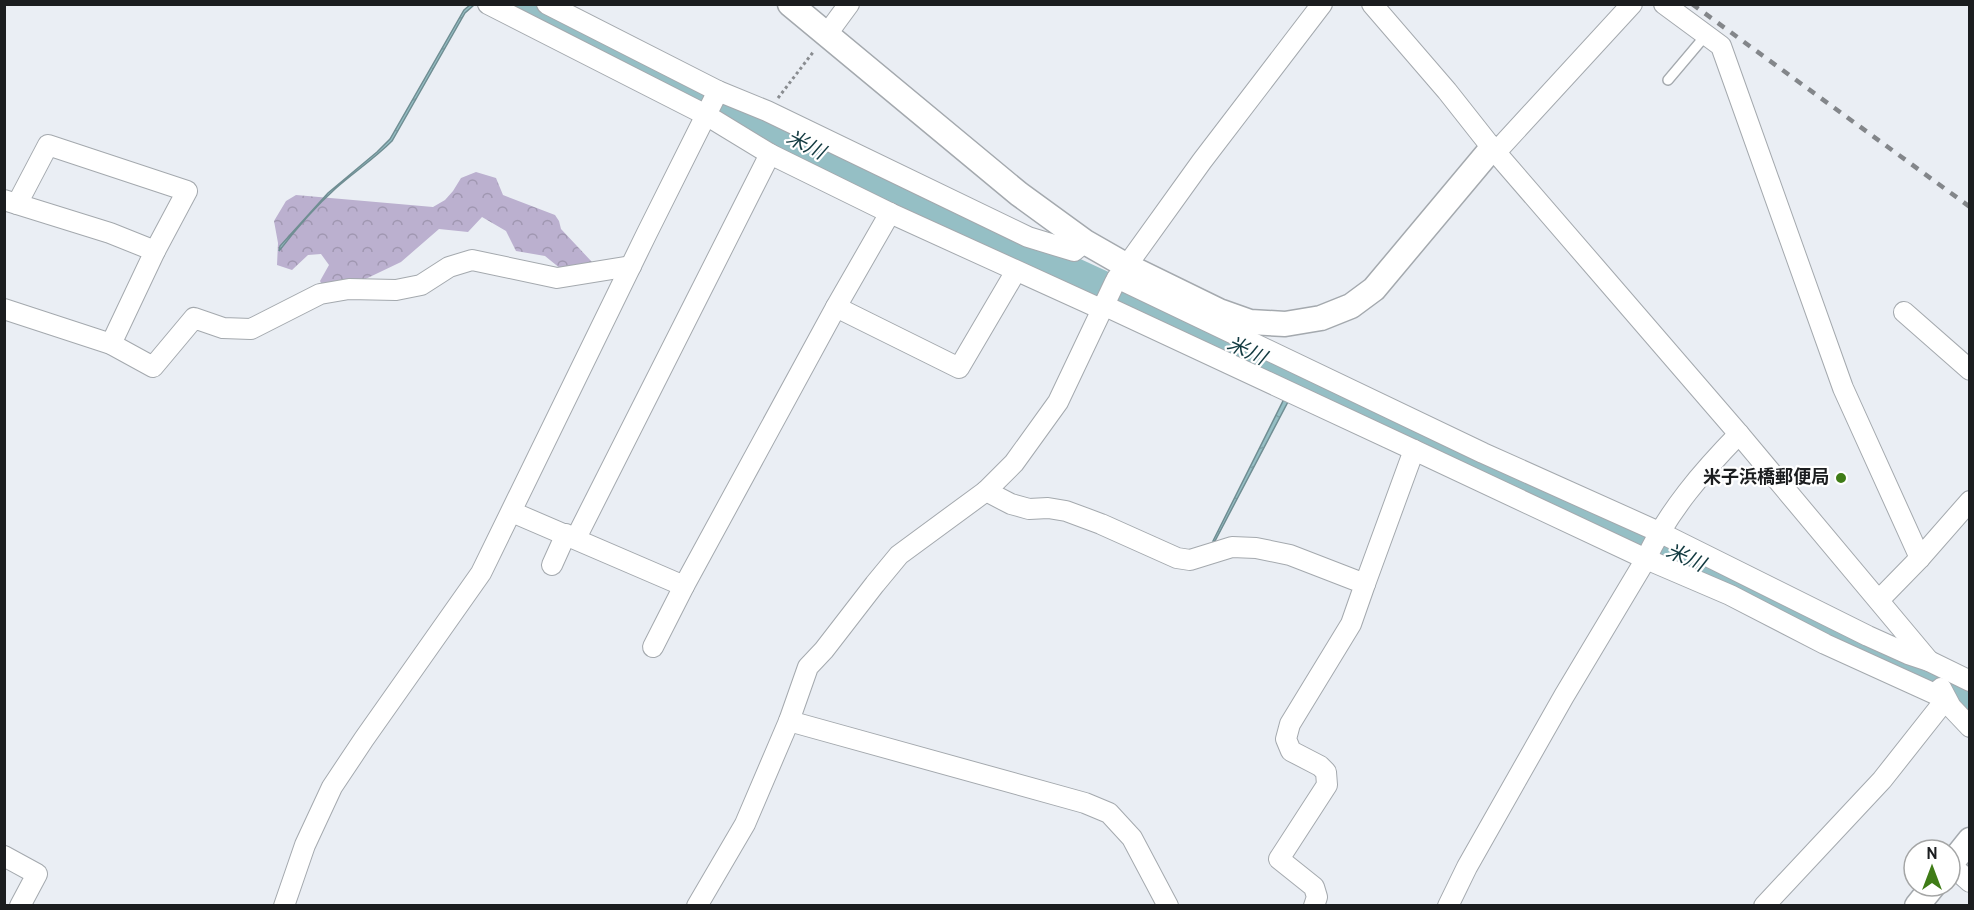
<svg xmlns="http://www.w3.org/2000/svg" width="1974" height="910" font-family="Overpass,'Noto Sans JP',sans-serif">
<style>
.forest{fill:url(#forest-crowns)}
.water{fill:url(#water-ripples);stroke:#708e93;stroke-width:1.5}
.lines{fill:none;stroke-linecap:round;stroke-linejoin:round}
.river{stroke:#95bfc5;stroke-width:30}
.service-casing{stroke:#a4a9ae;stroke-width:12}
.minor-casing{stroke:#a4a9ae;stroke-width:22}
.tertiary-casing{stroke:#a4a9ae;stroke-width:27}
.path{stroke:#898c90;stroke-width:3;stroke-dasharray:3 3;stroke-linecap:butt}
.service{stroke:#fff;stroke-width:9}
.minor{stroke:#fff;stroke-width:20}
.tertiary{stroke:#fff;stroke-width:24}
.rail{stroke:#83868a;stroke-width:4.5;stroke-dasharray:8 8;stroke-linecap:butt}
.poi-dot{fill:#3f7c17;stroke:#fff;stroke-width:2}
.labels{text-anchor:middle;dominant-baseline:central;stroke-width:4.5;stroke-linejoin:round;paint-order:stroke}
.poi-label{font-size:18px;font-weight:bold;fill:#1b1d1f;stroke:#fff;text-anchor:end}
.water-label{font-size:20px;font-style:italic;fill:#123a40;stroke:#fff}
</style>
<defs>
<pattern id="forest-crowns" width="20" height="18" patternUnits="userSpaceOnUse" patternTransform="scale(1.5)"><rect width="20" height="18" fill="#bbb0cf"/><path d="M2 6a3 3 0 1 1 6 0M12 15a3 3 0 1 1 6 0" fill="none" stroke="#a097b1"/></pattern>
<pattern id="water-ripples" width="26" height="14" patternUnits="userSpaceOnUse" patternTransform="scale(1.5)"><rect width="26" height="14" fill="#95bfc5"/><path d="M2 4q2-2 4 0t4 0M15 11q2-2 4 0t4 0" fill="none" stroke="#80a4a9"/></pattern>
</defs>
<rect width="100%" height="100%" fill="#eaeef4"/>
<!-- forest -->
<path class="forest" d="M476 172 496 178 503 195 555 215 559 221 561 229 592 262 561 269 545 256 516 251 506 231 482 217 468 232 439 229 401 262 355 284 323 287 320 281 329 265 321 254 308 255 292 270 277 265 278 243 274 221 286 201 296 195 433 207 445 200 453 191 461 178Z"/>
<!-- water -->
<g class="water">
<path d="M470 5H474L465 13 392 141C374 159 354 172 335 189 315 207 296 229 279 251L280 246 328 193 377 152 390 139 464 10Z"/>
<path d="M1286 395 1290 398 1215 541H1213Z"/>
</g>
<g class="lines">
<!-- river -->
<path class="river" d="M522 4 759 125 875 181 1301 377 1463 459 1711 571 1970 698"/>
<!-- service casing -->
<g class="service-casing">
<path id="service" d="M1668 80 1706 35"/>
</g>
<!-- minor casing -->
<g class="minor-casing">
<g id="minor">
<path d="M488 4 706 115 770 154 890 213 1101 309"/>
<path d="M547 4 718 91 767 111 1028 237 1074 251 1085 242"/>
<path d="M1372 4 1447 91 1492 148 1594 266 1739 434 1929 661"/>
<path d="M1664 4 1721 46 1843 388 1920 558"/>
<path d="M827 34 849 4"/>
<path d="M1496 152 1632 4"/>
<path d="M4 200 110 233 155 251 111 344"/>
<path d="M17 204 48 145 187 191 155 251"/>
<path d="M890 213 836 307 959 368 1016 271"/>
<path d="M1117 278 1483 453 1659 532 1868 636 1908 654 1929 661 1970 681"/>
<path d="M1103 305 1414 450"/>
<path d="M4 309 111 344 153 367 194 318 223 328 251 329 320 294 349 289 396 290 421 285 449 267 472 260 557 278 631 266"/>
<path d="M1904 312 1970 370"/>
<path d="M986 491 1011 504 1029 509 1048 508 1066 511 1101 524 1177 558 1190 560 1232 547 1256 548 1290 555 1365 584 1351 624 1290 724 1286 739 1291 751 1320 766 1326 772 1327 785 1279 859 1314 887 1317 897 1314 906"/>
<path d="M512 512 684 586 836 307"/>
<path d="M576 538 770 154"/>
<path d="M552 565 566 534"/>
<path d="M1365 584 1414 450 1646 559 1730 595 1825 644 1946 699 1882 780 1764 906"/>
<path d="M1879 600 1920 558 1970 501"/>
<path d="M653 647 684 586"/>
<path d="M1941 688 1951 707 1970 727"/>
<path d="M789 721 1085 803 1109 813 1132 838 1168 906"/>
<path d="M4 856 37 874 20 906"/>
<path d="M1951 865 1970 882"/>
<path d="M284 906 305 845 332 787 364 739 481 573 647 233 718 91"/>
<path d="M697 906 745 824 789 721 808 667 824 650 875 584 899 555 986 491 1014 463 1058 402 1115 282 1202 161 1322 4"/>
<path d="M1448 906 1467 867 1564 696 1646 559C1668 511 1703 471 1739 434"/>
</g>
</g>
<!-- tertiary casing -->
<g class="tertiary-casing">
<g id="tertiary">
<path d="M790 4 1019 194 1085 242 1127 266 1219 311 1250 322 1285 324 1321 318 1351 306 1374 289 1492 148"/>
<path d="M1950 865 1970 840"/>
<path d="M1917 906 1933 886"/>
</g>
</g>
<!-- path -->
<path class="path" d="M778 98 814 51"/>
<!-- service -->
<use href="#service" class="service"/>
<!-- minor -->
<use href="#minor" class="minor"/>
<!-- tertiary -->
<use href="#tertiary" class="tertiary"/>
<!-- rail -->
<path class="rail" d="M1692 4 1970 207"/>
</g>
<!-- markers -->
<circle class="poi-dot" cx="1841" cy="478" r="6"/>
<g class="labels">
<!-- poi labels -->
<g class="poi-label">
<text x="1829" y="478">米子浜橋郵便局</text>
</g>
<!-- water labels -->
<g class="water-label">
<text transform="translate(805 146) rotate(27)">米川</text>
<text transform="translate(1246 352) rotate(25)">米川</text>
<text transform="translate(1685 559) rotate(24)">米川</text>
</g>
</g>
<!-- border -->
<rect width="1974" height="910" fill="none" stroke="#1b1d1f" stroke-width="12"/>
<!-- north arrow -->
<g transform="translate(1932 868)"><circle r="28" fill="#ffffff" stroke="#a4a5a5" stroke-width="1.5"/>
<path d="M0-4.5L10 22L0 15L-10 22Z" fill="#3f7c17"/>
<text y="-9" font-size="16" font-weight="bold" text-anchor="middle" fill="#1b1d1f">N</text>
</g>
</svg>
